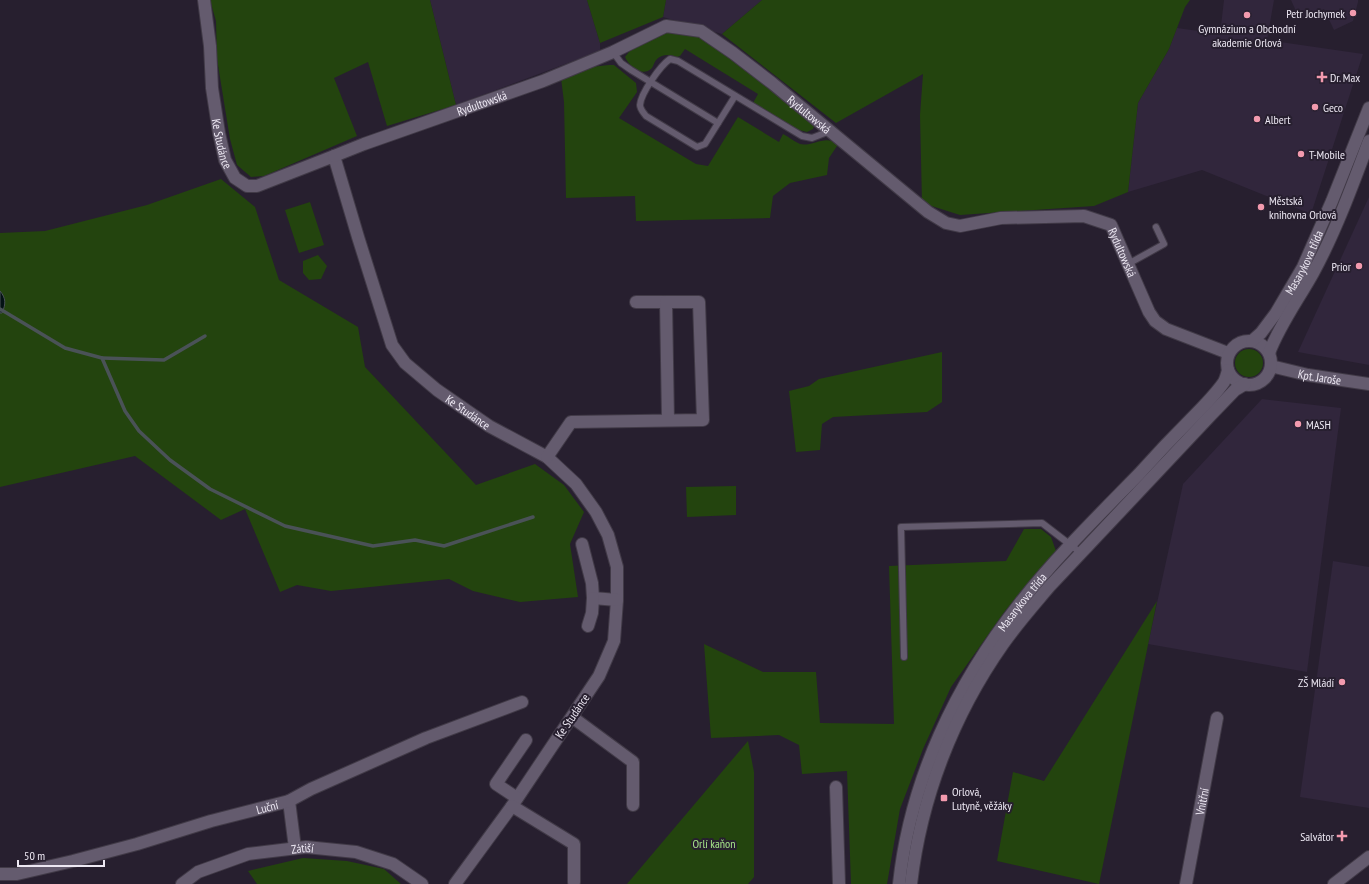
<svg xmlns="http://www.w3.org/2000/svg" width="1369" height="884" font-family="'PT Sans Narrow',sans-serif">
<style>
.built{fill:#31263c}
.green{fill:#23440e}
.water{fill:#041214;stroke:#4a5257}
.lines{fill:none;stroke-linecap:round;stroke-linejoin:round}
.stream{stroke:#4a5257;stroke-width:3.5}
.service-casing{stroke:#413a47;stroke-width:8}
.minor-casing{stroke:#413a47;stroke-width:14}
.tertiary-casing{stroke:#413a47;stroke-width:14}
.service{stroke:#645b6e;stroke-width:6}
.minor{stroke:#645b6e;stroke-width:12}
.tertiary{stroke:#645b6e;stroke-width:12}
.poi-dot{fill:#f29aae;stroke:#271f2f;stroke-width:1.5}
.labels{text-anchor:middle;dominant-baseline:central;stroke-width:4;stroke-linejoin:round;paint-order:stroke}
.poi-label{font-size:12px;fill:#ede8f3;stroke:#271f2f;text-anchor:start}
.street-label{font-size:12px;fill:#ede8f3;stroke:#271f2f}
.park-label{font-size:12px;fill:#a6e688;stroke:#271f2f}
</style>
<rect width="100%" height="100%" fill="#271f2f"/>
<!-- built -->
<g class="built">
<path d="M430 0H587L600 43V51L456 105Z"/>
<path d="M666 0H762L722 34 663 17Z"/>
<path d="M1224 0H1274L1267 40 1363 54 1311 214 1202 170 1128 192 1138 103 1169 49 1177 28 1220 34Z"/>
<path d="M1291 0H1358V2L1353 21 1334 30 1324 9 1300 20Z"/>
<path d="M1369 197V365L1298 352Z"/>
<path d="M1262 399 1341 408 1307 672 1148 644 1183 484Z"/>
<path d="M1333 561 1369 567V808L1300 797Z"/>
</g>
<!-- green -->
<g class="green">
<path d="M210 0H430L456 105 387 126 368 62 334 78 357 136 264 176 251 177 237 165 230 139 217 59 216 21Z"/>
<path d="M587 0H666L663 17 600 43Z"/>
<path d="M762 0H1190L1185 7 1169 49 1138 103 1128 192 1094 206 960 215 922 203 920 115 923 74 836 123 722 34Z"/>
<path d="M666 32 703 37 813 119 815 124 813 129 807 132 795 129 753 103 758 94 685 49 680 56 677 57C670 54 662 54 657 59 654 62 654 65 652 68 642 78 629 66 625 57 634 43 651 38 666 32Z"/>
<path d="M609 65H614L636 83 637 92 619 118 696 164 708 166 738 117 779 142 783 134C789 137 795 142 800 144 812 147 826 134 837 144V146L829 158 827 175 790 183 773 196 770 218 636 221 635 196 566 198 564 102 561 78 591 67Z"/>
<path d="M221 179 255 207 279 280 358 327 365 367 476 485 535 464 564 485 584 512 570 544 578 597 520 602 473 591 449 579 331 591 297 585 280 592 245 509 221 520 135 456 0 487V233L45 231 147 205Z"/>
<path d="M310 202 324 245 299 253 285 210Z"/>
<path d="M318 255 327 266 321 279 309 280 303 273V261Z"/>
<circle cx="1249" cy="363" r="14"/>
<path d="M942 352V402L927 412 833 417 822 424 820 450 796 452 789 391 809 386 819 379Z"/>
<path d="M736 486V515L687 517 686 487Z"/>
<path d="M1024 529H1041L1051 537 1056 551 1005 611 951 687 923 749 900 809 887 884H851L847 771 802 774 799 745 779 735 711 738 704 644 763 672H816L820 723 894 724 889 566 1006 561Z"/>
<path d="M1157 601 1099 884 997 861 1013 772 1044 781Z"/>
<path d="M748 741 754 772V877L748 884H627Z"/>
<path d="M303 858 347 861 384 869 401 884H257L248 871Z"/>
</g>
<!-- water -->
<path class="water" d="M0 291C6 298 6 304 2 313H0Z"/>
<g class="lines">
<!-- stream -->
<g class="stream">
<path d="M0 309 65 348 102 358 125 411 139 431 170 460 210 489 285 526 373 546 415 540 444 546 533 517"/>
<path d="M102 358 164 360 205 336"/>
</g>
<!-- service casing -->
<g class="service-casing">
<g id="service">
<path d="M613 52 621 63 631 70 718 123"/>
<path d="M735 96 705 144 697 147 646 116C643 112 640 109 640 105 641 93 660 66 670 59L678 61 802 136 812 138 830 131"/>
<path d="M1128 264 1164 244 1156 227"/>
<path d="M904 657 901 527 1042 523 1081 553"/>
</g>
</g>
<!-- minor casing -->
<g class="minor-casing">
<g id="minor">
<path id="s1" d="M204 0 210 46 212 88 219 133 225 160 235 178 247 186H257L334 156 358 237 392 345 405 363 437 390 489 426 547 457 576 484 596 512 608 535 617 567V600L614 641 599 676 512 806 455 884"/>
<path id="s2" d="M334 156 364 144 543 81 613 52 666 26 701 31 733 53 772 83 928 212 946 223 960 226 1001 218 1084 216 1111 225 1149 312 1155 321 1166 329 1228 353"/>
<path d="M636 302H666"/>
<path id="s3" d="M1271 366 1308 375 1369 384"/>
<path d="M547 457 571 422 703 420 699 302H666L668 420"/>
<path d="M582 544 592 583 593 598 617 600"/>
<path d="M588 626 592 613 593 598"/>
<path d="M572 717 633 762V805"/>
<path d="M836 787 839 884"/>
<path d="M517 798 496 784 526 740"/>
<path d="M289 801 295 848"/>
<path d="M512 806 574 844V882"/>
<path id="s4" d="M0 874H17L73 861 137 844 211 821 289 801 311 789 426 738 522 702"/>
<path id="s5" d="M1186 884 1217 718"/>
<path d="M1334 884 1369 857"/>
</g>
</g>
<!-- tertiary casing -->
<g class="tertiary-casing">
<g id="tertiary">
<circle cx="1249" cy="363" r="22"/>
<path id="s6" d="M1252 341 1261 333 1276 313 1303 267 1332 201 1369 108"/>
<path d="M1269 353C1280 324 1298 300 1313 273 1335 233 1353 184 1369 141"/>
<path id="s7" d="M182 884 198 872 248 854 306 847 356 852 393 864 422 884"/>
<path id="s8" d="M899 884C910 780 956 684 1020 603 1056 557 1098 516 1139 474 1156 455 1173 437 1191 419 1202 408 1215 395 1224 382 1226 378 1227 374 1228 370"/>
<path d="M911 884C921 798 953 715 1003 644 1017 624 1033 606 1049 587L1210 416 1235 390 1245 384"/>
</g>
</g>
<!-- service -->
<use href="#service" class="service"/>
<!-- minor -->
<use href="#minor" class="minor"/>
<!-- tertiary -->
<use href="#tertiary" class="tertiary"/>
</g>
<!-- markers -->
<g class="poi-dot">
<circle cx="1353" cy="13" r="4"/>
<circle cx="1247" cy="15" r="4"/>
<path d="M1320 71h4v4h4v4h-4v4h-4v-4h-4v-4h4z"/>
<circle cx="1315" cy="107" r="4"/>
<circle cx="1257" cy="119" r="4"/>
<circle cx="1301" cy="154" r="4"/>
<circle cx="1261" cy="207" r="4"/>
<circle cx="1359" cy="266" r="4"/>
<circle cx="1298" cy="424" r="4"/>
<circle cx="1342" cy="682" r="4"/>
<rect x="940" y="794" width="8" height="8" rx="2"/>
<path d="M1340 830h4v4h4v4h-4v4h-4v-4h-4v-4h4z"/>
</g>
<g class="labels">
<!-- poi labels -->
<g class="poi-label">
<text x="1345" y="13" text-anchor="end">Petr Jochymek</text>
<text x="1247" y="28" text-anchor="middle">Gymnázium a Obchodní<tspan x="1247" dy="14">akademie Orlová</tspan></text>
<text x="1330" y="77">Dr. Max</text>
<text x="1323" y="107">Geco</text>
<text x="1265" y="119">Albert</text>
<text x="1309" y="154">T-Mobile</text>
<text x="1269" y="200">Městská<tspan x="1269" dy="14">knihovna Orlová</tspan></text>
<text x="1351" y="266" text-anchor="end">Prior</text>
<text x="1306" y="424">MASH</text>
<text x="1334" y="682" text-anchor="end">ZŠ Mládí</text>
<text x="952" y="791">Orlová,<tspan x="952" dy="14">Lutyně, věžáky</tspan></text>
<text x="1334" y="836" text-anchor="end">Salvátor</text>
</g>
<!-- street labels -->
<g class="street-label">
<text stroke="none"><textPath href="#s2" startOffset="157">Rydultowská</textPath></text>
<text stroke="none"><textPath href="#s2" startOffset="529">Rydultowská</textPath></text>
<text stroke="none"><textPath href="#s1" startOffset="145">Ke Studánce</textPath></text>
<text stroke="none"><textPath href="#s2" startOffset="901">Rydultowská</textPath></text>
<text stroke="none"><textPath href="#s6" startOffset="95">Masarykova třída</textPath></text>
<text stroke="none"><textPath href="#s3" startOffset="50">Kpt. Jaroše</textPath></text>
<text stroke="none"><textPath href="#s1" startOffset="589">Ke Studánce</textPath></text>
<text stroke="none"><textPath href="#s8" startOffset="312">Masarykova třída</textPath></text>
<text transform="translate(572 716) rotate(-56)">Ke Studánce</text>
<text stroke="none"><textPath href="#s5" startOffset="84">Vnitřní</textPath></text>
<text stroke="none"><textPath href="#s4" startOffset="276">Luční</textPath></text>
<text stroke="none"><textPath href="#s7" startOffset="128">Zátiší</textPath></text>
</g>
<!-- park labels -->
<g class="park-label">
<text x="714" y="843">Orlí kaňon</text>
</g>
</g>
<!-- scale -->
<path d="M18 860v6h86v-6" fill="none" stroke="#ede8f3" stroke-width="2"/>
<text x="24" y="860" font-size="12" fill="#ede8f3" stroke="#271f2f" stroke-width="3" paint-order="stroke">50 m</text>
</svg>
